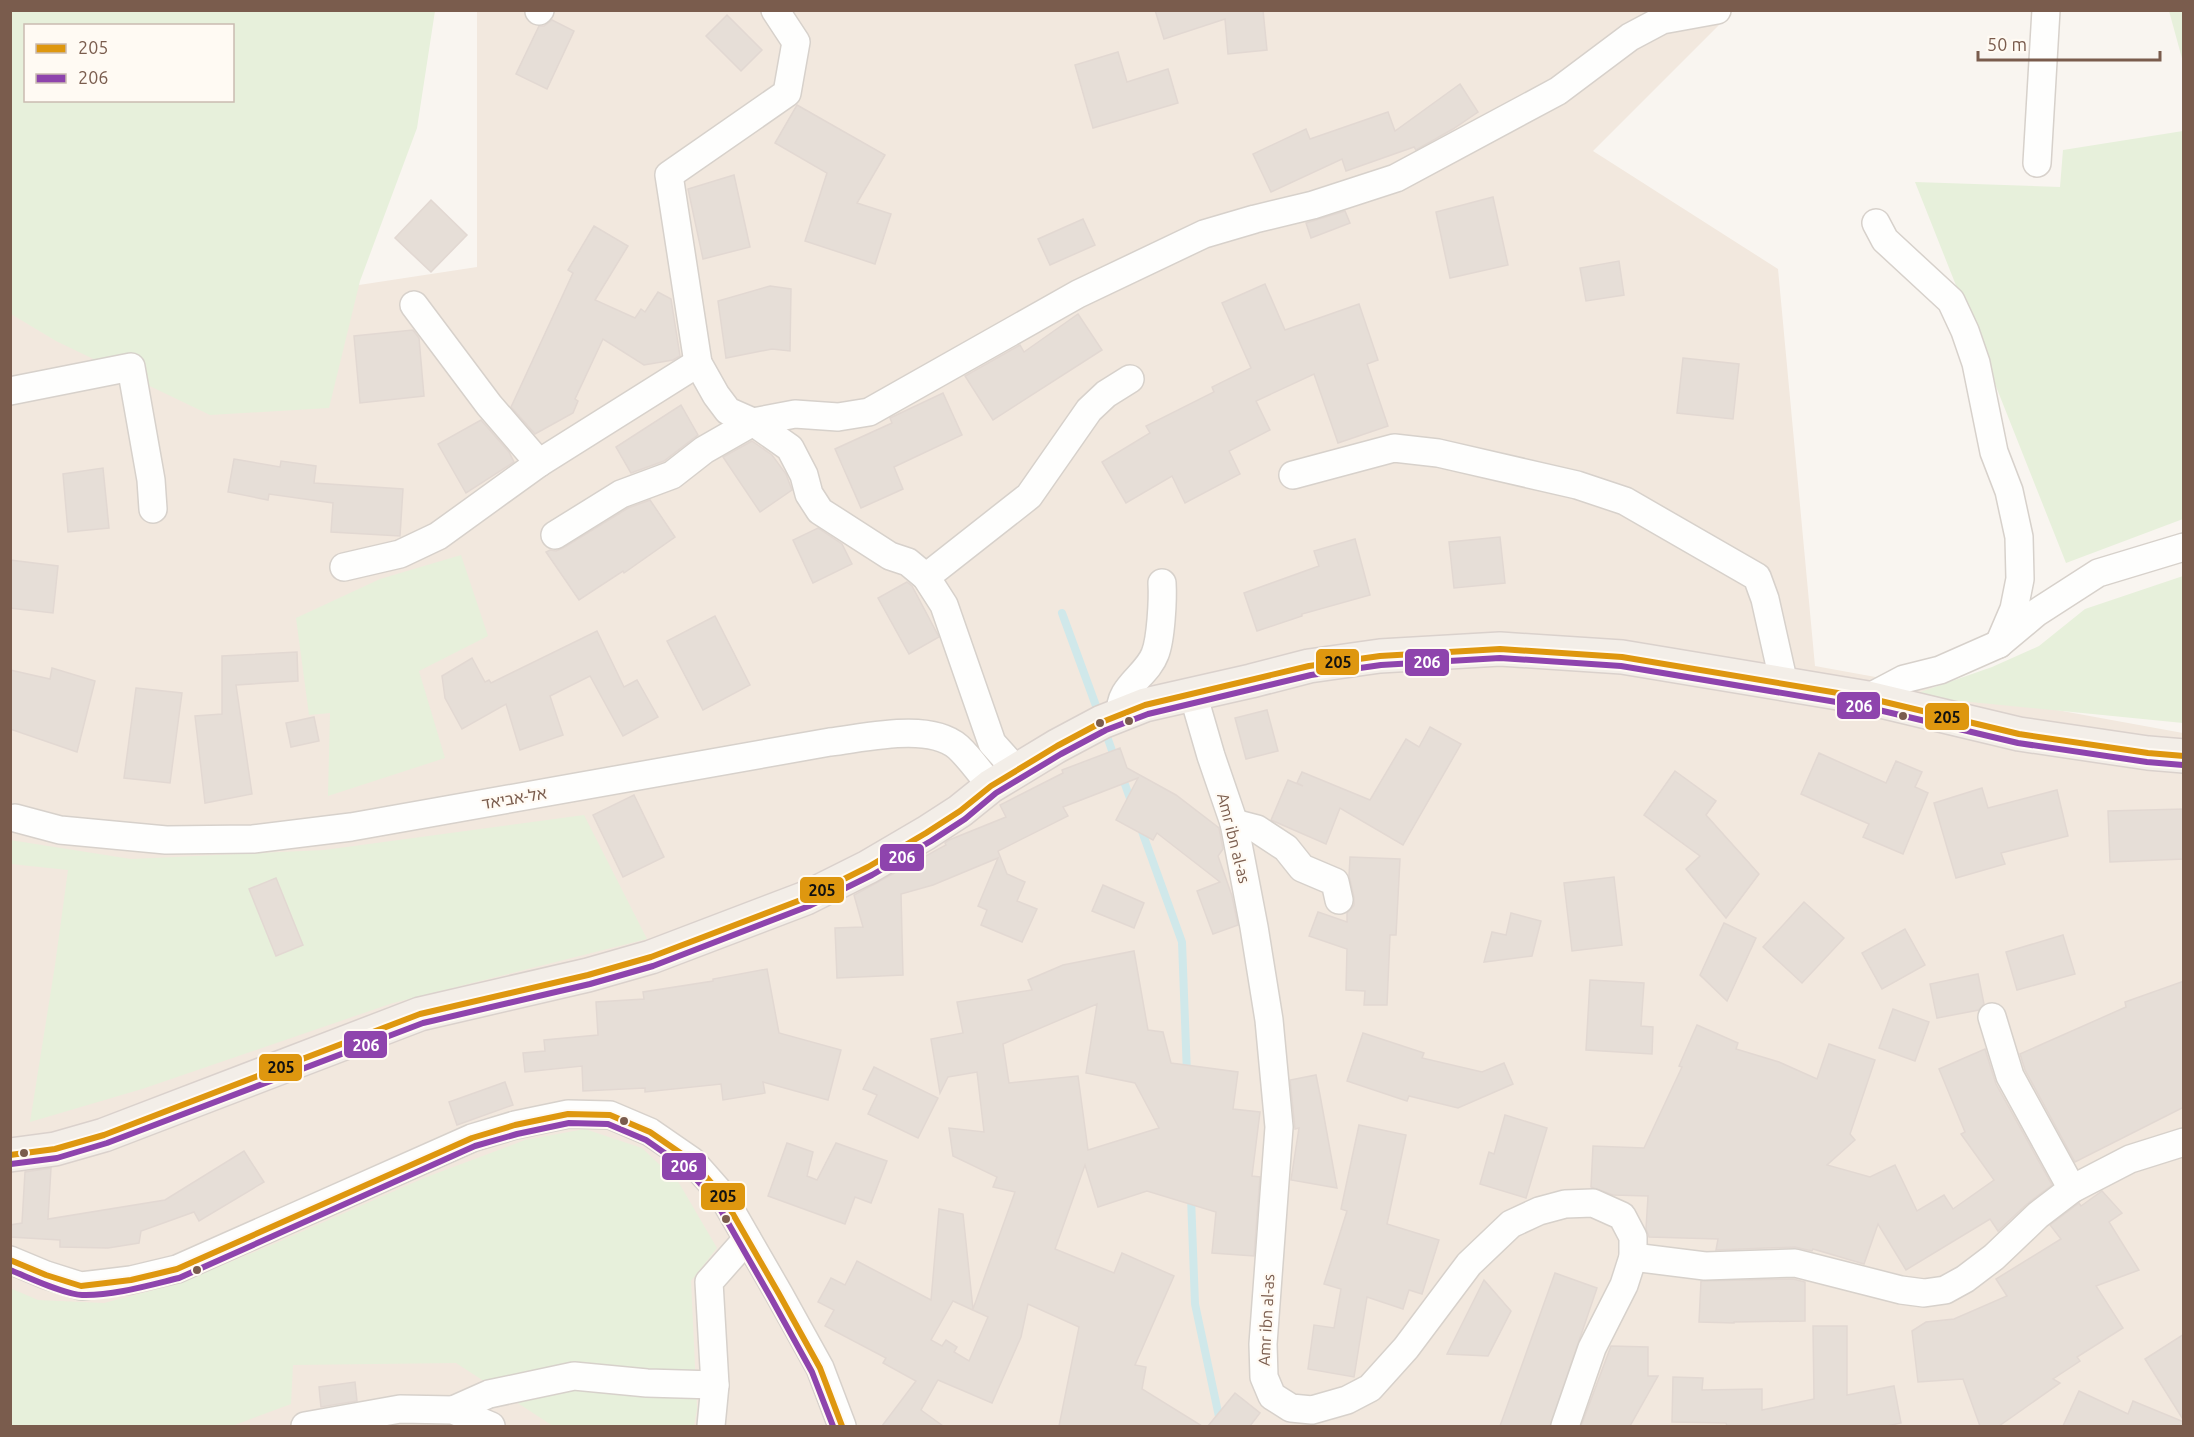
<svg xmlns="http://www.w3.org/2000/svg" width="2194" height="1437" font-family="Ubuntu,'Noto Sans Hebrew',sans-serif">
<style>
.residential{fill:#f2e8de}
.green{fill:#e7f0db;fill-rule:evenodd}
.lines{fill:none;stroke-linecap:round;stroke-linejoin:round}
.stream{stroke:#d0e8ea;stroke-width:8}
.building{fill:#e6ded7;stroke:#e2d8d2;stroke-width:1.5;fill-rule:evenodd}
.minor-casing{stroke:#d7d1cb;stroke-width:30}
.major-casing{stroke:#dad1cc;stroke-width:36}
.minor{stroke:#fefefd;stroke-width:27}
.major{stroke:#f3eee8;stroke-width:33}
.bus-1-casing{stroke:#fffaf3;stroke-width:10}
.bus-2-casing{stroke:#fffaf3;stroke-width:10}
.bus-1{stroke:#de970f;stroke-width:6}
.bus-2{stroke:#8e44ad;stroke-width:6}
.bus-dot{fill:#7a5c4d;stroke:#fffaf3;stroke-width:2}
.labels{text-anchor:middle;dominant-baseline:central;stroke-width:4.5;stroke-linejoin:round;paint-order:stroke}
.street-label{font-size:16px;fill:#7a5c4d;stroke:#fffaf3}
.line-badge{stroke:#fffaf3;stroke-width:2}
.badge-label{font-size:16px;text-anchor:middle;font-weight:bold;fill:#fff}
.pale-badge-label{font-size:16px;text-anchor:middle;font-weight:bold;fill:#111}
</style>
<rect width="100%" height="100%" fill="#f9f5f0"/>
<!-- residential -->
<path class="residential" d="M477 11H1733L1593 151 1778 269 1815 666 2183 733V1426H11L10 250 313 292 477 267Z"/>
<!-- green -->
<g class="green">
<path d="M11 11H435L417 128 360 281 329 408 210 415 56 341 11 314ZM26 26H232V100H26Z"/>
<path d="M2169 11H2183V62Z"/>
<path d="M2183 131V519L2066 563 1915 182 2060 187 2063 150Z"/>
<path d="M461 555 488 636 419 671 445 758 328 796 330 713 309 715 296 618 380 579Z"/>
<path d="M2183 576V723L1909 696 1992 667 2039 646 2085 609Z"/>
<path d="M584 815 647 939 393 1003 142 1089 30 1122 55 965 68 870 11 864 10 840 131 859 324 850Z"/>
<path d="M585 1129 642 1148 679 1183 717 1248 691 1281 697 1409 694 1426H553L456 1363 293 1365 291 1404 232 1426H11L10 1288 38 1300 104 1303 177 1284 274 1244 424 1178 525 1140Z"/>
</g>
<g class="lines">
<!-- stream -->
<g class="stream">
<path d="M1062 613 1099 714"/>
<path d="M1104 728 1115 759"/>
<path d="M1122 776 1132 804"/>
<path d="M1140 826 1182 942 1187 1074"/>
<path d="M1191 1197 1195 1304 1221 1426"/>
</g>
</g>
<!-- building -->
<g class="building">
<path d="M1155 10H1263L1267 50 1228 54 1225 19 1164 39Z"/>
<path d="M727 15 762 50 741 71 706 36Z"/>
<path d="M552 20 574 31 547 89 516 74 539 26H544Z"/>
<path d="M1118 52 1127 82 1168 69 1178 103 1093 128 1075 65Z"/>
<path d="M1460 84 1478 112 1453 129 1416 150 1414 147 1346 171 1342 159 1271 192 1253 154 1306 129 1310 139 1388 112 1395 131Z"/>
<path d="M797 105 885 155 857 203 891 214 875 264 805 241 827 173 775 143Z"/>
<path d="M734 175 750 247 703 259 688 189Z"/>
<path d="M1493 197 1508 265 1450 278 1436 212Z"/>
<path d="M431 200 467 235 431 272 395 238Z"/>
<path d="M1345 211 1350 223 1311 238 1306 223Z"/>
<path d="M1083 219 1095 245 1050 265 1038 239Z"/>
<path d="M594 226 628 246 595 300 635 318 641 309 645 312 658 292 671 299 680 356 673 360 644 365 603 339 575 399 578 401 573 413 535 434 511 407 573 273 568 270Z"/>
<path d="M1619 261 1624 295 1586 301 1580 268Z"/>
<path d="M1265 284 1285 330 1359 304 1378 360 1367 364 1388 426 1338 443 1314 374 1256 401 1270 430 1229 451 1240 474 1185 503 1172 476 1126 503 1102 462 1150 433 1146 426 1214 392 1212 387 1251 368 1222 303Z"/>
<path d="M770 286 791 289 790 351 772 349 726 358 718 301Z"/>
<path d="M1078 314 1102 350 993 420 965 376 1020 345 1024 352Z"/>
<path d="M413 330 419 338 424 396 360 403 354 336Z"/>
<path d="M1683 358 1739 364 1733 419 1677 413Z"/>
<path d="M943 393 962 435 894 467 903 489 861 508 835 449 892 423 890 418Z"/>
<path d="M681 405 698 435 664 461 631 473 616 447Z"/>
<path d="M481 420 509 452 514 462 466 493 438 444Z"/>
<path d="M752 441 772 455 786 474 792 490 760 512 723 457Z"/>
<path d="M234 459 280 467 281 461 316 466 314 483 403 489 400 536 331 532 333 503 269 494 268 500 228 492Z"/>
<path d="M103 468 109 528 68 532 63 474Z"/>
<path d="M650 500 675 537 624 573 623 571 579 600 546 552 550 550 556 551 563 548 628 508Z"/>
<path d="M818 528 842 544 852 564 813 583 793 540Z"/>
<path d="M1500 537 1505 583 1454 588 1449 542Z"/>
<path d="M1355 539 1370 595 1302 614V616L1257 631 1244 593 1319 566 1314 551Z"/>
<path d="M10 560 58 566 53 613 10 608Z"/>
<path d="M907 582 912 586 939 637 909 654 878 598Z"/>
<path d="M715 616 750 685 703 710 667 641Z"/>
<path d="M597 631 624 687 637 680 658 717 623 736 590 676 550 696 563 735 520 750 506 704 462 729 445 698 442 676 472 658 485 682 489 680 491 683Z"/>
<path d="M297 652 298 681 236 685 252 794 205 803 195 716 222 714V656Z"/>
<path d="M52 668 95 681 77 752 10 729V670L50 679Z"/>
<path d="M136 688 182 693 170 783 124 778Z"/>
<path d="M1267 710 1278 751 1246 759 1235 718Z"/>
<path d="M314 717 319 741 291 747 286 723Z"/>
<path d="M1430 727 1461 744 1403 845 1340 808 1326 844 1271 820 1288 780 1303 786 1297 783 1302 772 1370 800 1406 739 1419 747Z"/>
<path d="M1120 748 1127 768 1176 795 1219 828 1223 849 1218 856 1232 896 1238 925 1213 934 1197 891 1220 882 1157 833 1153 840 1116 820 1138 778 1063 807 1068 816 998 851 1007 874 1025 882 1017 901 1037 909 1022 942 981 925 987 910 978 906 998 858 933 885 901 894 903 975 837 978 835 928 863 927 854 895 946 845 945 843 949 840 1006 817 1000 805 1063 773 1062 770Z"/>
<path d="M1819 753 1886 783 1896 761 1922 772 1915 787 1928 793 1903 854 1863 837 1869 824 1801 794Z"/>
<path d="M1675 771 1716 801 1706 815 1759 874 1726 918 1686 869 1700 856 1644 815Z"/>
<path d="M1982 788 1988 808 2057 790 2068 836 2001 853 2005 864 1956 878 1934 803Z"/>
<path d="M634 795 664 857 623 877 593 815Z"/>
<path d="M2184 809V859L2110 862 2108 811Z"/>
<path d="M1350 857 1400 859 1396 935H1390L1387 1005H1364L1365 991 1346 990 1347 949 1309 936 1318 912 1347 922V913L1354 905V897L1349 876Z"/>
<path d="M1614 877 1622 945 1572 951 1564 883Z"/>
<path d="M276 878 303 945 276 956 249 889Z"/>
<path d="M1103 885 1144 903 1134 928 1092 911Z"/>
<path d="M1804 902 1844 938 1802 983 1763 947Z"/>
<path d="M1511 913 1541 921 1532 956 1484 962 1492 932 1506 935Z"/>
<path d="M1724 923 1756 938 1727 1001 1700 975Z"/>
<path d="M1905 929 1925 965 1882 989 1862 953Z"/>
<path d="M2063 935 2075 974 2017 990 2006 952Z"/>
<path d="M1134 951 1148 1030 1163 1032 1171 1063 1238 1072 1233 1109 1260 1112 1252 1176 1260 1177 1254 1256 1212 1253 1216 1212 1147 1191 1098 1207 1085 1165 1055 1249 1114 1273 1122 1253 1174 1276 1135 1365 1146 1367 1142 1389 1202 1426H1059L1079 1327 1028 1304 1021 1337 992 1403 938 1380 921 1410 943 1426H882L916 1381 883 1363 886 1358 825 1326 834 1310 818 1302 831 1278 845 1285 857 1261 931 1300 939 1209 963 1214 973 1309 1015 1192 993 1187 997 1177 953 1156 949 1128 984 1132 977 1072 948 1077 940 1093 931 1039 963 1033 957 1002 1032 990 1028 980 1063 965ZM1097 1004 1086 1073 1135 1083 1159 1128 1088 1150 1078 1076 1009 1083 1003 1044ZM953 1301 988 1317 969 1361 954 1352 957 1347 946 1340 942 1346 931 1340Z"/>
<path d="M767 969 779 1033 841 1050 828 1100 763 1082 765 1093 723 1100 721 1084 645 1092V1088L583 1091 582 1066 525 1072 523 1053 545 1051 544 1040 598 1035 596 1002 644 999 643 992 713 981V979Z"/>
<path d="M1978 974 1984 1004 1979 1010 1937 1018 1930 984Z"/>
<path d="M1590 980 1644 983 1641 1026 1653 1027 1652 1054 1586 1050Z"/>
<path d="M2184 981V1107L2075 1162 2025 1070 2020 1054 2126 1007 2125 1002Z"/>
<path d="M1893 1009 1929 1022 1915 1061 1879 1048Z"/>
<path d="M1697 1025 1738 1043 1736 1049 1779 1062 1817 1079 1829 1044 1875 1060 1850 1134 1855 1140 1827 1165 1870 1177 1895 1165 1917 1211 1944 1195 1953 1209 1994 1180 1961 1134 1965 1132 1939 1069 1985 1049 1996 1084 2052 1185 2027 1204 1998 1231 1990 1219 1906 1270 1878 1224 1864 1264 1813 1249 1812 1251 1795 1247 1716 1250 1718 1239 1649 1237 1646 1229 1648 1196 1613 1195 1591 1187 1593 1146 1644 1148 1682 1067 1679 1066Z"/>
<path d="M1363 1033 1424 1053 1422 1058 1482 1072 1504 1063 1513 1084 1458 1108 1409 1096 1407 1101 1347 1081Z"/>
<path d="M874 1067 938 1098 918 1138 868 1114 877 1095 863 1089Z"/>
<path d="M1316 1075 1320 1095 1337 1188 1291 1180 1299 1128 1295 1129 1290 1080Z"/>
<path d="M505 1082 513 1105 457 1125 449 1102Z"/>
<path d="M1505 1115 1547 1128 1526 1198 1480 1184 1489 1152 1494 1154Z"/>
<path d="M1359 1125 1406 1135 1387 1224 1439 1240 1422 1294 1409 1290 1403 1309 1367 1297 1354 1377 1308 1369 1314 1325 1334 1328 1341 1289 1324 1284 1347 1211 1341 1209Z"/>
<path d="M787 1143 813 1152 807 1176 817 1180 836 1143 887 1161 871 1203 855 1197 845 1224 768 1196Z"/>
<path d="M244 1151 264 1182 199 1221 194 1212 141 1231 139 1243 108 1248 60 1247V1240L10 1237V1225L22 1223 25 1172 51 1168 48 1219 165 1200Z"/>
<path d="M2102 1191 2122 1213 2109 1222 2139 1270 2096 1286 2123 1328 2077 1357 2080 1361 2053 1379 2060 1383 1999 1426H1980L1963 1379 1918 1382 1912 1331 1926 1322 1954 1319 2007 1296 1996 1279 2061 1239 2050 1225 2079 1203 2081 1206Z"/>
<path d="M1555 1273 1597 1288 1550 1426H1500Z"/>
<path d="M1793 1279 1805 1282V1321L1734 1322V1323L1699 1322 1701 1281Z"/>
<path d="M1484 1280 1511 1311 1488 1356 1447 1354Z"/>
<path d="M1813 1326H1847V1395L1894 1386 1901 1423 1887 1426H1727L1726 1423 1672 1422 1673 1377 1703 1378 1702 1390 1762 1389V1410L1814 1399Z"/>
<path d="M2184 1334V1421L2145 1359Z"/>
<path d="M1611 1346 1648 1347V1376H1658L1630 1426H1581Z"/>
<path d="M355 1382 357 1401 321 1407 319 1387Z"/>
<path d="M2079 1391 2128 1414 2133 1401 2184 1422V1426H2063Z"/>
<path d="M1235 1393 1260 1413 1250 1426H1208Z"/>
</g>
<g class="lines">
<!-- minor casing -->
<g class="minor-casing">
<g id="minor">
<path d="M775 10 796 42 787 93 669 175 698 363 716 395 728 411 753 422 790 448 804 475 809 494 820 511 890 556 908 562 926 577 944 605 992 743 1017 771"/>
<path d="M539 11 540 10"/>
<path d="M2037 163 2046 10"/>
<path d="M1876 223 1885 240 1951 301 1965 331 1976 363 1994 452 2009 491 2019 537 2020 579 2014 609 1999 644"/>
<path d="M414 305 489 405 539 463 698 363"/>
<path d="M10 391 131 367 151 480 153 509"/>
<path d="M1293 475 1394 448 1438 453 1577 485 1625 501 1757 577 1765 599 1784 684"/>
<path d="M555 535 621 494 672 475 704 450 753 422 795 414 838 417 869 412 1078 294 1204 234 1255 219 1313 205 1396 178 1558 91 1630 37 1662 20 1717 10"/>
<path d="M344 567 400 554 438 536 539 463"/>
<path d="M926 577 1029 496 1089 410 1106 394 1130 379"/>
<path d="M1193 694 1211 756 1234 823 1254 927 1269 1020 1279 1127 1263 1344 1264 1377 1272 1396 1291 1408 1312 1410 1347 1400 1370 1388 1406 1348 1469 1264 1511 1224 1539 1211 1565 1204 1593 1203 1622 1216 1633 1237V1257L1624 1285 1592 1348 1565 1426"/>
<path d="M1868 698 1904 679 1940 670 1999 644 2036 613 2098 573 2184 547"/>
<path d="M1121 714C1117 688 1147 676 1155 654 1161 639 1163 599 1162 583"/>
<path d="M15 818 60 830 166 840 253 839 351 827 830 742C865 738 929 722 958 747 970 758 981 774 991 786"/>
<path d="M1234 823 1257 829 1286 848 1302 868 1335 882 1339 900"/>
<path d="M1992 1017 2010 1076 2072 1189"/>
<path d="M1633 1257 1705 1266 1795 1263 1901 1290 1924 1293 1945 1290 1965 1279 1994 1257 2038 1215 2072 1189 2130 1159 2184 1142"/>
<path d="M10 1260 46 1275 81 1286 131 1280 177 1269 472 1138 515 1125 568 1114 610 1115 650 1132 692 1161 722 1195 779 1294 820 1368 842 1426"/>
<path d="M453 1410 489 1394 574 1376 647 1383 715 1385"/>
<path d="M305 1426 400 1409 453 1410 491 1426"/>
<path d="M711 1426 715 1385 709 1282 747 1239"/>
</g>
</g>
<!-- major casing -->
<g class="major-casing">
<path id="major" d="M10 1155 55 1149 104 1135 420 1014 588 975 651 957 806 898 868 867 926 833 960 811 991 786 1057 746 1102 722 1145 705 1251 681 1309 666 1380 656 1500 649 1622 657 1868 698 2019 734 2148 753 2184 756"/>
</g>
<!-- minor -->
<use href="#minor" class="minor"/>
<!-- major -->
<use href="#major" class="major"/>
<!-- bus-1 casing -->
<g class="bus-1-casing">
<g id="bus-1">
<path d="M10 1155 55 1149 104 1135 420 1014 588 975 651 957 806 898 868 867 926 833 960 811 991 786 1057 746 1102 722 1145 705 1309 666 1380 656 1500 649 1622 657 1868 698 2019 734 2148 753 2184 756"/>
<path d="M10 1260 46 1275 81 1286 131 1280 177 1269 472 1138 515 1125 568 1114 610 1115 650 1132 692 1161 722 1195 779 1294 820 1368 842 1426"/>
</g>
</g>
<!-- bus-2 casing -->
<g class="bus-2-casing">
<g id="bus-2">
<path d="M11 1164 57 1158 107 1143 423 1023 590 984 653 966 809 906 872 875 931 841 965 819 996 793 1061 754 1106 730 1148 714 1311 675 1381 665 1500 658 1621 666 1866 707 2018 743 2147 762 2183 765"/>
<path d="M10 1270C28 1277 63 1294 82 1295 112 1296 150 1285 179 1278L475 1146 517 1134 569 1123 608 1124 646 1140 686 1168 715 1200 771 1298 812 1372 833 1426"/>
</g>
</g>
<!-- bus-1 -->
<use href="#bus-1" class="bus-1"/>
<!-- bus-2 -->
<use href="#bus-2" class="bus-2"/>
</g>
<!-- markers -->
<g class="bus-dot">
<circle cx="1903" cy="716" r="5"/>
<circle cx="1129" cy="721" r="5"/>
<circle cx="1100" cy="723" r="5"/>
<circle cx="624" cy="1121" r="5"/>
<circle cx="24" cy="1153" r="5"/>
<circle cx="726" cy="1219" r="5"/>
<circle cx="197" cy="1270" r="5"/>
</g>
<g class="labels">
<!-- street labels -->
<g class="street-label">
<text transform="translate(514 798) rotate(-10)">אל-אביאד</text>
<text transform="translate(1234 838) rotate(76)">Amr ibn al-as</text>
<text transform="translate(1266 1320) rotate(-87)">Amr ibn al-as</text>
</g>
</g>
<g class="line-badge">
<rect x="1315" y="648" width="45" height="28" rx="6" fill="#de970f"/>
<rect x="1404" y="648" width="46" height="29" rx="6" fill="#8e44ad"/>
<rect x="1836" y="691" width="45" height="29" rx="6" fill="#8e44ad"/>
<rect x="1924" y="702" width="46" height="29" rx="6" fill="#de970f"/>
<rect x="879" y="843" width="46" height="29" rx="6" fill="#8e44ad"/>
<rect x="799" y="876" width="46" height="28" rx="6" fill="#de970f"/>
<rect x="343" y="1030" width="45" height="29" rx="6" fill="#8e44ad"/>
<rect x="258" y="1053" width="45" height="29" rx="6" fill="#de970f"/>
<rect x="661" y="1152" width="46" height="29" rx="6" fill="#8e44ad"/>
<rect x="700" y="1182" width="46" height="29" rx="6" fill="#de970f"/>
</g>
<g class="badge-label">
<text x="1427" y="668">206</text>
<text x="1859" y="712">206</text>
<text x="902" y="863">206</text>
<text x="366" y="1051">206</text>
<text x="684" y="1172">206</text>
</g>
<g class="pale-badge-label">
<text x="1338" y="668">205</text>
<text x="1947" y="723">205</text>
<text x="822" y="896">205</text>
<text x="281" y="1073">205</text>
<text x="723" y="1202">205</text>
</g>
<!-- border -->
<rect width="2194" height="1437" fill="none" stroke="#7a5c4d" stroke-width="24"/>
<!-- legend -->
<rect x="24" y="24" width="210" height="78" fill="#fffaf3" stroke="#cabbb1" stroke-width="1.5"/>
<rect x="36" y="44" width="30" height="9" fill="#de970f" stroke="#cabbb1" stroke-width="1.5"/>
<text x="78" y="54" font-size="18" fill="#7a5c4d">205</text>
<rect x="36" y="74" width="30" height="9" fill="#8e44ad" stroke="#cabbb1" stroke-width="1.5"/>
<text x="78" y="84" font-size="18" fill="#7a5c4d">206</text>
<!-- scale -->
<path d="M1978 51v9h182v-9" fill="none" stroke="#7a5c4d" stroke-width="3"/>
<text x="1987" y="51" font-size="18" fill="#7a5c4d" stroke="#fffaf3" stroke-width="4.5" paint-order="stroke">50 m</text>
</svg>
